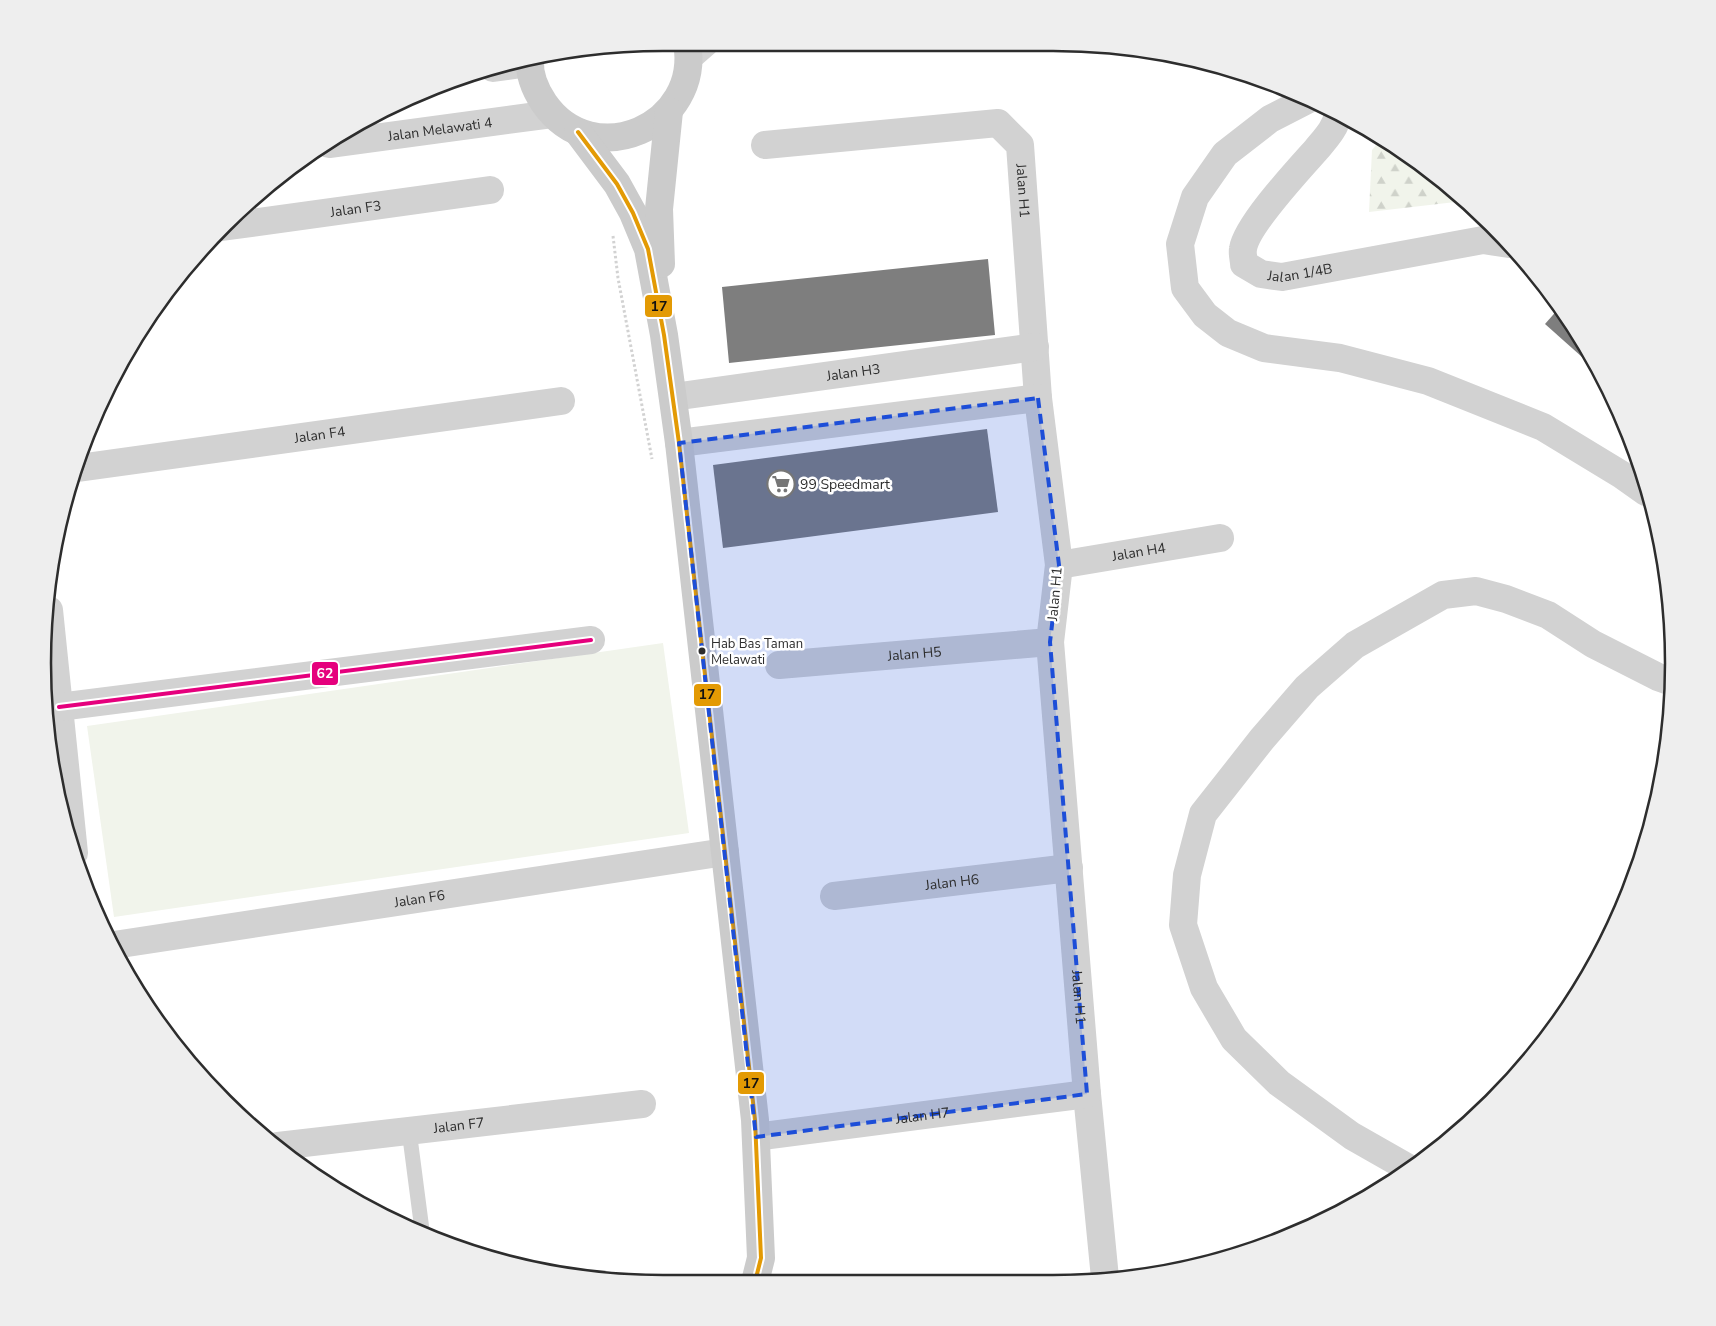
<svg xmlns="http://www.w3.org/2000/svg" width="1716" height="1326" font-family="'Nunito Sans',sans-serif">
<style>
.forest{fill:url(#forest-firs)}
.park{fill:#f1f4eb}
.building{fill:#7e7e7e}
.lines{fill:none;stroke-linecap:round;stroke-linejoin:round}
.path{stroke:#d2d2d2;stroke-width:3;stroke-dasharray:2.5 2.5;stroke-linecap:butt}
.service{stroke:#d2d2d2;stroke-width:15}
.minor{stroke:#d2d2d2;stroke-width:28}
.tertiary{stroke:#d2d2d2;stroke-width:28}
.secondary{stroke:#cbcbcb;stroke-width:28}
.bus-1-casing{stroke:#fff;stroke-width:8}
.bus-2-casing{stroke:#fff;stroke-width:8}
.bus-1{stroke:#e39a04;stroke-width:4}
.bus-2{stroke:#e5007d;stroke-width:4}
.marked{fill:#1d4ed8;fill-opacity:0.2;stroke:#1d4ed8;stroke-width:4;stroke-dasharray:10 6;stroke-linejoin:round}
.bus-dot{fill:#2d2d2d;stroke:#fff;stroke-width:2}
.labels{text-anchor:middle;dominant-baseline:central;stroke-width:5;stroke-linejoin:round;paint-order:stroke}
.bus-label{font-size:13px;fill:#2d2d2d;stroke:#fff;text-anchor:start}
.street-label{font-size:14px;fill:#2d2d2d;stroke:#fff}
.poi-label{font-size:14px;fill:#2d2d2d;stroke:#fff;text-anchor:start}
.rim{fill:none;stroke:#2d2d2d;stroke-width:2.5}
.line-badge{stroke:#fff;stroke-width:2}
.badge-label{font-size:14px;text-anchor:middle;font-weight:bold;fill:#fff}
.pale-badge-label{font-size:14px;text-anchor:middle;font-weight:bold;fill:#111}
</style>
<defs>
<pattern id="forest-firs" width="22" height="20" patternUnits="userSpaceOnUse" patternTransform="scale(1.25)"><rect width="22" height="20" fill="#f1f4eb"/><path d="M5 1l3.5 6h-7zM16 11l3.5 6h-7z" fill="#cfd2ca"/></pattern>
</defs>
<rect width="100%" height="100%" fill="#fff"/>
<!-- forest -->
<path class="forest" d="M1382 138 1431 171 1464 201 1369 212 1372 150Z"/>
<!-- park -->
<path class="park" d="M663 643 689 833 114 917 87 726Z"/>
<!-- building -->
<g class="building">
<path d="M988 259 995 335 729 363 722 287Z"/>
<path d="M1560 307 1569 319 1593 363 1591 365 1545 324Z"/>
<path d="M987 429 998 512 723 548 713 465Z"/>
</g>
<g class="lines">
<!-- path -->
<path class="path" d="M613 236 618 278 652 459"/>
<!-- service -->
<path class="service" d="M409 1130 422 1230"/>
<!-- minor -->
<g class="minor">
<path d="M689 57 705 43"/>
<path d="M1307 100 1270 119 1225 154 1195 197 1180 244 1185 288 1205 315 1228 333 1264 348 1340 358 1428 381 1543 427 1622 475 1646 492"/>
<path id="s1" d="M1338 114C1336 128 1325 139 1316 150 1299 169 1246 226 1243 249 1242 254 1244 260 1244 264L1261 274 1282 277 1483 240 1509 244"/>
<path id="s2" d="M765 145 998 123 1020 145 1038 398 1059 565 1050 642 1087 1094 1105 1278"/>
<path id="s3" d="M222 227 490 190"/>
<path id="s4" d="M673 397 1035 347"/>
<path d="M679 443 1038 398"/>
<path id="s5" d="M78 468 561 401"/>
<path id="s6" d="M1059 565 1220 538"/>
<path d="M49 610 74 853"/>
<path id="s7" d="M779 665 1050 642"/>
<path d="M59 707 591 640"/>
<path id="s8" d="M834 896 1069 868"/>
<path id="s9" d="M114 945 725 852"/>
<path id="s10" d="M756 1137 1087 1094"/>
<path id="s11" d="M278 1146 642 1104"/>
<path d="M1410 1169 1352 1136 1279 1083 1234 1039 1204 988 1183 925 1187 875 1203 814 1262 739 1307 687 1355 645 1443 595 1476 591 1506 599 1548 615 1593 644 1658 677 1672 682"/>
</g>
<!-- tertiary -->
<g class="tertiary">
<path d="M493 68 529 63"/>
<path id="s12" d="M329 144 552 114"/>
</g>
<!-- secondary -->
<g class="secondary">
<path d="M530 60C529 75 536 91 544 103 593 174 702 126 687 43"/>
<path d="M578 132 617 184 633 213 648 249 664 335 679 443 755 1120 761 1258 756 1278"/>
<path d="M661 264 659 209 669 111"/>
</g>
<!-- bus-1 casing -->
<g class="bus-1-casing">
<path id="bus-1" d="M578 132 617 184 633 213 648 249 664 335 679 443 755 1120 761 1258 756 1278"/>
</g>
<!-- bus-2 casing -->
<g class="bus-2-casing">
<path id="bus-2" d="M59 707 591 640"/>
</g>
<!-- bus-1 -->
<use href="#bus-1" class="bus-1"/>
<!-- bus-2 -->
<use href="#bus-2" class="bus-2"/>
</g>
<!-- marked area -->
<path class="marked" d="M1038 398 1059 565 1050 642 1087 1094 756 1137 679 443Z"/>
<!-- icons -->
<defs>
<g id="supermarket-ring" transform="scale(1.4375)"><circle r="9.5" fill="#fff" stroke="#767676" stroke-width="1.5"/><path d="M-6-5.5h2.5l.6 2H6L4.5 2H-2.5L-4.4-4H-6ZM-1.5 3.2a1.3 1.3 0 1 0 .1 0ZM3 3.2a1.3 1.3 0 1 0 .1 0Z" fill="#767676"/></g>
</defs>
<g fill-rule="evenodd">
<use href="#supermarket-ring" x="781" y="484"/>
</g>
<!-- markers -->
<circle class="bus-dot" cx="702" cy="651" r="4.5"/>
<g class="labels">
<!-- bus labels -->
<g class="bus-label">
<text x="711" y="644">Hab Bas Taman<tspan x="711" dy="16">Melawati</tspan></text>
</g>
<!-- street labels -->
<g class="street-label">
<text stroke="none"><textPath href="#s12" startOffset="112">Jalan Melawati 4</textPath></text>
<text stroke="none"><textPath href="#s2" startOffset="311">Jalan H1</textPath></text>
<text stroke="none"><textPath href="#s3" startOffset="135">Jalan F3</textPath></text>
<text stroke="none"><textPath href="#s1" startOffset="241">Jalan 1/4B</textPath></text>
<text stroke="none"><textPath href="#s4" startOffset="182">Jalan H3</textPath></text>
<text stroke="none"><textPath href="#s5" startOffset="244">Jalan F4</textPath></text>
<text stroke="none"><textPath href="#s6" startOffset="81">Jalan H4</textPath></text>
<text transform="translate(1055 594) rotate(-85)">Jalan H1</text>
<text stroke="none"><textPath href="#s7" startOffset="136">Jalan H5</textPath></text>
<text stroke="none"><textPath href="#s8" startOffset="119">Jalan H6</textPath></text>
<text stroke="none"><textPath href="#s9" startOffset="309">Jalan F6</textPath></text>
<text stroke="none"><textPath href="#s2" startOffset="1121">Jalan H1</textPath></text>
<text stroke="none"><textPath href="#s10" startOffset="168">Jalan H7</textPath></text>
<text stroke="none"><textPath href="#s11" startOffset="182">Jalan F7</textPath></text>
</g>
<!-- poi labels -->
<g class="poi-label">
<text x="800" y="484">99 Speedmart</text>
</g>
</g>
<!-- crop -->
<path d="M0 0H1716V1326H0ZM663 51H1053A612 612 0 0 1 1665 663V663A612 612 0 0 1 1053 1275H663A612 612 0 0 1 51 663V663A612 612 0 0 1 663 51Z" fill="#eee" fill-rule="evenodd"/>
<path class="rim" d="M663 51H1053A612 612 0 0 1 1665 663V663A612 612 0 0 1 1053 1275H663A612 612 0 0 1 51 663V663A612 612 0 0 1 663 51Z"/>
<g class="line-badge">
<rect x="644" y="294" width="29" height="24" rx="5" fill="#e39a04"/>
<rect x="311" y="661" width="28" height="25" rx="5" fill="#e5007d"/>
<rect x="693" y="683" width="29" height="24" rx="5" fill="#e39a04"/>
<rect x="737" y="1071" width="28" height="24" rx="5" fill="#e39a04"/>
</g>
<g class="badge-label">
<text x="325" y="678">62</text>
</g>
<g class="pale-badge-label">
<text x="659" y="311">17</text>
<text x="707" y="699">17</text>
<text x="751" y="1088">17</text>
</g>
</svg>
